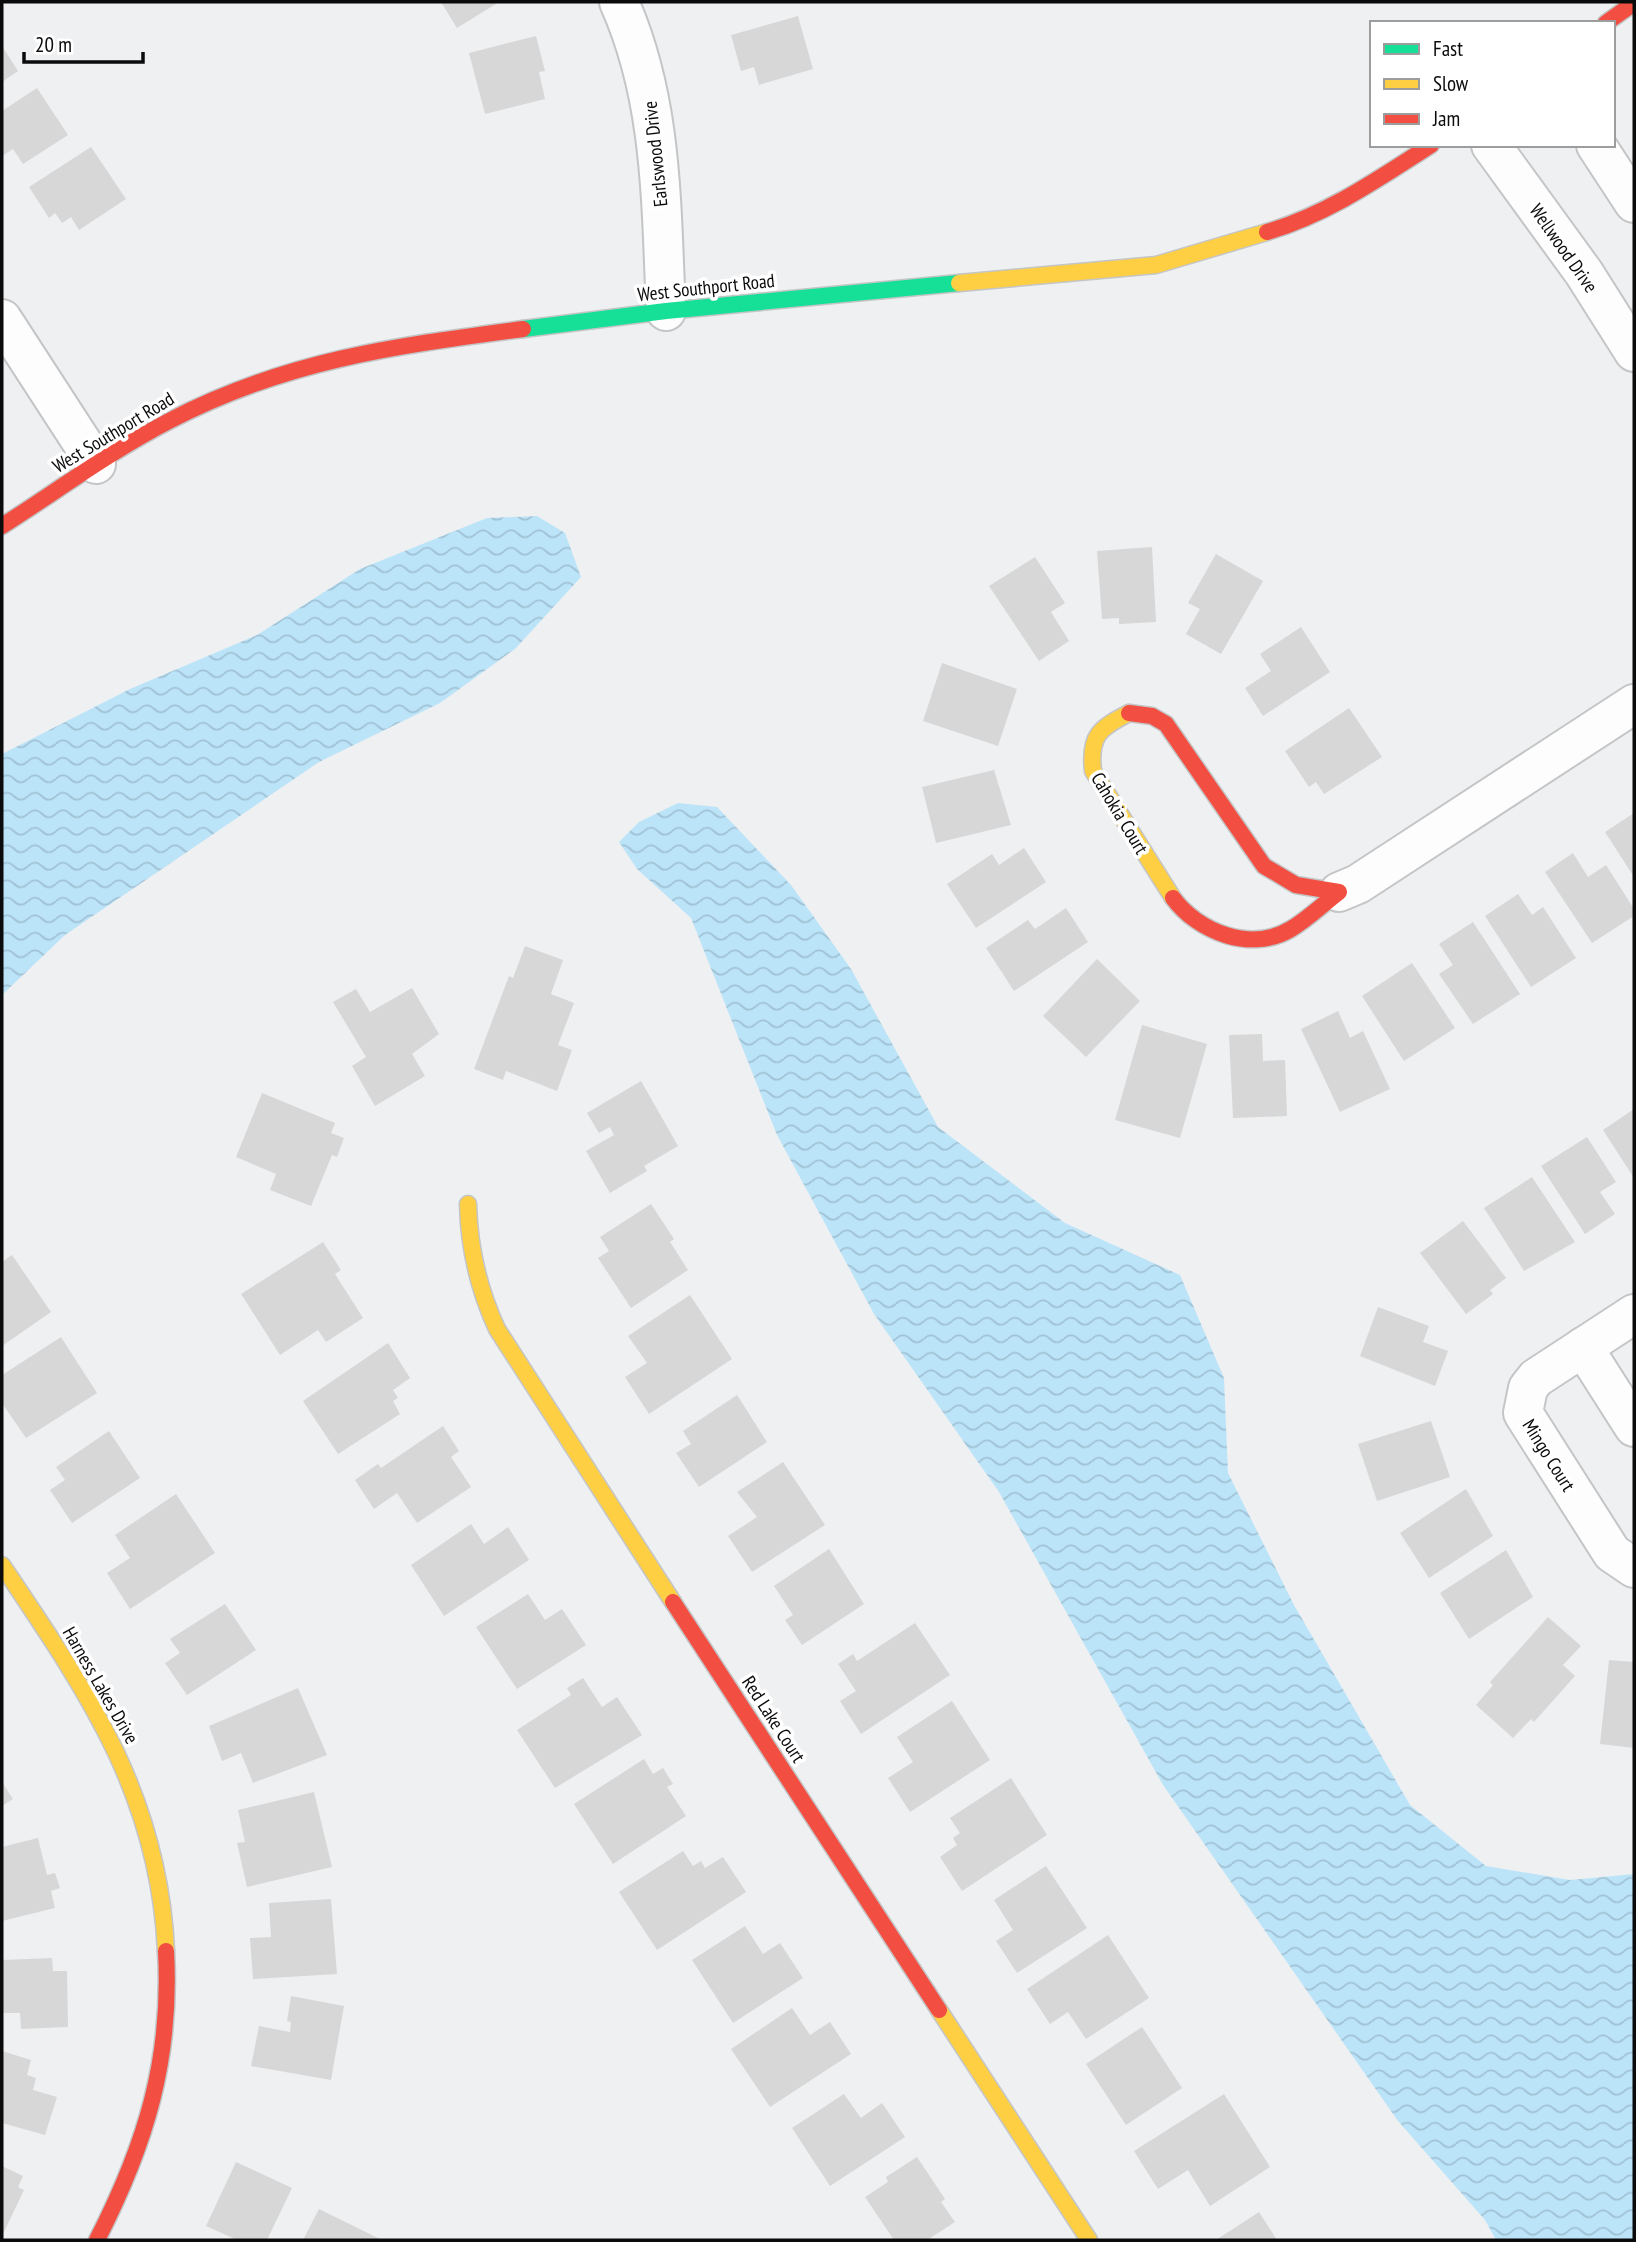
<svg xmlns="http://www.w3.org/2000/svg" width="1636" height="2242" font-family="'PT Sans Narrow',sans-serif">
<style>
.water{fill:url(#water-waves)}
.building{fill:#d7d7d8}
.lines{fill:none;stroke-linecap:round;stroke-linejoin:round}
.street-casing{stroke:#c4c5c6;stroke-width:42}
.fast-casing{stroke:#c4c5c6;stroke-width:19}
.slow-casing{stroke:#c4c5c6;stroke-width:19}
.jam-casing{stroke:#c4c5c6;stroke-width:19}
.street{stroke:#fdfdfd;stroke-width:38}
.fast{stroke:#16e098;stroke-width:16}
.slow{stroke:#ffcf43;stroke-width:16}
.jam{stroke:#f24e42;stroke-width:16}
.labels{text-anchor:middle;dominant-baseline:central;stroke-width:7;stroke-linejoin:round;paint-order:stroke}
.street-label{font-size:19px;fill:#0b0b0c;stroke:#fff}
</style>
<defs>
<pattern id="water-waves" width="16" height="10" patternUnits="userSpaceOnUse" patternTransform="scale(1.75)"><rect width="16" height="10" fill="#bce4f9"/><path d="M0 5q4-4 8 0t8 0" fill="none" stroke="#a0c2d4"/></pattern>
</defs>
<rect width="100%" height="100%" fill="#eff0f1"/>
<!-- water -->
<g class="water">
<path d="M537 516 565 533 581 577 515 649 440 703 319 762 65 935 2 995V754L130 689 257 635 360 569 487 518Z"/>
<path d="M678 803 717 807 791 885 851 969 938 1127 1065 1223 1180 1275 1224 1378 1228 1473 1294 1605 1410 1805 1486 1866 1570 1880 1634 1874V2240H1496L1485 2220 1398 2121 1163 1785 999 1492 874 1314 777 1135 691 918 637 869 619 842 639 822Z"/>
</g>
<!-- building -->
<g class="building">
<path d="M441 2H499L457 28Z"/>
<path d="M798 16 813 69 759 85 754 67 741 71 731 35Z"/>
<path d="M536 36 545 71 539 72 545 99 485 114 469 53Z"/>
<path d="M2 46 18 71 2 82Z"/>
<path d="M37 88 68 135 23 164 13 149 2 156V111Z"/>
<path d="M91 147 126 199 79 230 71 217 62 223 55 213 49 218 29 187Z"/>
<path d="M1152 547 1156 622 1119 624V618L1102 619 1097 551Z"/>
<path d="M1216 554 1263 581 1221 654 1186 634 1200 609 1188 603Z"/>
<path d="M1035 557 1065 603 1051 612 1069 641 1039 661 989 586Z"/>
<path d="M1301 627 1330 672 1263 716 1245 688 1271 671 1260 654Z"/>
<path d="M942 663 1017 689 998 746 923 721Z"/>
<path d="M1349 708 1382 757 1324 794 1316 782 1309 787 1285 751Z"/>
<path d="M994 770 1011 825 936 843 922 787Z"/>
<path d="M1634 813V877L1605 832Z"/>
<path d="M1024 848 1046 882 976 928 947 884 992 854 999 865Z"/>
<path d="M1573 853 1588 877 1606 865 1634 909V916L1592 943 1545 872Z"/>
<path d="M1518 894 1532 915 1543 907 1576 958 1531 987 1485 916Z"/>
<path d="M1066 908 1088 942 1014 991 986 948 1028 920 1035 929Z"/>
<path d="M1473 922 1520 994 1473 1024 1439 974 1453 965 1439 944Z"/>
<path d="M525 946 563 960 551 994 574 1003 558 1045 572 1050 557 1091 506 1071 503 1080 474 1069 509 976 513 978Z"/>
<path d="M1097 959 1140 1001 1086 1057 1043 1016Z"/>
<path d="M1412 963 1455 1028 1404 1061 1362 996Z"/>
<path d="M412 988 439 1034 412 1054 425 1076 375 1106 352 1066 366 1057 333 1002 356 989 370 1012Z"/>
<path d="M1338 1011 1350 1038 1363 1031 1390 1089 1340 1112 1301 1029Z"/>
<path d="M1142 1025 1207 1044 1180 1138 1115 1120Z"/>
<path d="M1262 1034 1263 1061 1285 1060 1287 1116 1233 1118 1229 1035Z"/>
<path d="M641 1081 678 1146 644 1166 647 1171 610 1193 586 1151 614 1135 610 1127 599 1133 587 1113Z"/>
<path d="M262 1093 335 1123 331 1133 344 1138 337 1157 332 1155 311 1206 270 1190 276 1174 236 1157Z"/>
<path d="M1634 1109V1178L1603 1130Z"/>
<path d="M1587 1137 1616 1182 1600 1192 1615 1214 1585 1234 1541 1166Z"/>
<path d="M1532 1177 1575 1242 1524 1271 1484 1208Z"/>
<path d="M651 1204 674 1239 670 1242 688 1270 631 1308 598 1258 609 1251 600 1237Z"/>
<path d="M1463 1221 1506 1278 1490 1290 1493 1294 1466 1314 1420 1253Z"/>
<path d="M323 1242 341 1270 335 1274 363 1318 326 1342 318 1330 280 1355 241 1294Z"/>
<path d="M12 1255 51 1312 2 1346V1262Z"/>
<path d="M690 1295 732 1359 649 1414 625 1377 647 1363 628 1336Z"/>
<path d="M1378 1307 1429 1326 1423 1342 1448 1351 1435 1386 1360 1356Z"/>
<path d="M61 1337 97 1393 26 1438 2 1403V1375Z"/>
<path d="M388 1343 410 1378 393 1390 398 1398 393 1401 400 1414 338 1454 303 1401Z"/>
<path d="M737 1395 767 1442 699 1487 676 1453 691 1444 683 1431Z"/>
<path d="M1431 1421 1450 1477 1377 1501 1358 1444Z"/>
<path d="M443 1426 459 1451 451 1457 471 1487 417 1523 397 1493 374 1509 355 1480 378 1464 381 1468Z"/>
<path d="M109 1431 140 1478 72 1523 50 1490 65 1480 56 1467Z"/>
<path d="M783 1462 825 1525 752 1572 728 1536 757 1517 737 1492Z"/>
<path d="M1466 1489 1493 1536 1429 1578 1400 1533Z"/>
<path d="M176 1494 215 1553 130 1609 107 1573 130 1558 115 1535Z"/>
<path d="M471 1524 484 1544 508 1527 529 1560 444 1616 411 1565Z"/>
<path d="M829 1549 864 1604 802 1645 785 1620 793 1615 774 1586Z"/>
<path d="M1506 1550 1533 1597 1469 1639 1440 1593Z"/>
<path d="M528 1594 545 1620 562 1609 586 1645 517 1689 476 1627Z"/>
<path d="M225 1604 256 1650 187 1695 165 1663 180 1653 170 1639Z"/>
<path d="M1548 1617 1581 1646 1563 1665 1575 1676 1534 1722 1531 1719 1513 1738 1476 1705 1493 1685 1490 1682Z"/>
<path d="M915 1623 950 1675 861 1734 840 1701 856 1691 838 1664 853 1654 857 1661Z"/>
<path d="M1609 1660 1634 1662V1748L1600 1744Z"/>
<path d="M583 1678 602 1707 617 1697 642 1735 555 1788 517 1730 571 1695 567 1688Z"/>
<path d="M298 1688 327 1755 253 1783 241 1753 222 1761 209 1726Z"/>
<path d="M952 1701 990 1760 910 1812 888 1778 913 1762 897 1737Z"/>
<path d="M644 1759 653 1774 663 1768 673 1784 667 1787 686 1816 613 1864 574 1804Z"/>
<path d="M1011 1778 1047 1835 962 1891 940 1857 957 1845 953 1838 960 1833 950 1818Z"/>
<path d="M2 1782 13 1799 2 1806Z"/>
<path d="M314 1792 332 1867 247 1887 237 1843 245 1842 238 1810Z"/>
<path d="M38 1838 47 1875 55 1873 60 1888 51 1891 55 1908 2 1921V1847Z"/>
<path d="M683 1851 693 1866 701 1861 705 1868 723 1857 746 1892 657 1950 619 1892Z"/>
<path d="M1046 1866 1087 1928 1017 1973 996 1941 1013 1930 994 1900Z"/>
<path d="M331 1899 337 1974 253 1979 250 1938 271 1937 269 1903Z"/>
<path d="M745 1926 763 1954 780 1943 803 1978 733 2023 692 1960Z"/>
<path d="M1108 1935 1149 1998 1086 2039 1068 2012 1050 2024 1027 1989Z"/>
<path d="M52 1958 53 1971H67L68 2027 21 2029 20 2013H2V1960Z"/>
<path d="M291 1996 344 2006 331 2080 251 2066 259 2026 290 2032 291 2022 287 2021Z"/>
<path d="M792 2008 810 2035 830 2022 851 2054 770 2107 731 2049Z"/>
<path d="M1142 2027 1182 2088 1126 2125 1086 2064Z"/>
<path d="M2 2051 31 2060 27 2075 36 2078 33 2090 57 2097 45 2135 2 2123Z"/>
<path d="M844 2094 861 2118 882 2103 905 2137 830 2186 792 2128Z"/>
<path d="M1224 2094 1270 2167 1210 2206 1188 2170 1158 2189 1134 2151Z"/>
<path d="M917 2157 945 2199 941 2202 955 2222 927 2240H894L865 2197 888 2182 886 2177Z"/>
<path d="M236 2162 292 2188 267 2240H237L206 2226Z"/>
<path d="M2 2166 23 2176 18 2187 24 2190 2 2236Z"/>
<path d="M319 2209 382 2240H303Z"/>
<path d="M1259 2212 1277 2240H1216Z"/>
</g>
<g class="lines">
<!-- street casing -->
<g class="street-casing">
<g id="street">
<path d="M619 2C663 100 661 205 666 311"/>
<path d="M1491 145 1584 273 1634 352"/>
<path d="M1596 145 1634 203"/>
<path d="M2 319 96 464"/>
<path d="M1339 892 1358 884 1634 704"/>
<path d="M1634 1314 1536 1378 1528 1388 1523 1413 1612 1553 1634 1568"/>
<path d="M1583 1347 1634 1427"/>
</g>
</g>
<!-- fast casing -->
<g class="fast-casing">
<path id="fast" d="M523 329 666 311 959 283"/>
</g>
<!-- slow casing -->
<g class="slow-casing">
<g id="slow">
<path d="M959 283 1156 265 1267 232"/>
<path d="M1129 713C1100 728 1089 735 1093 771L1173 898"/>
<path d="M468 1204C469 1248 478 1288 497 1329L673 1602"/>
<path d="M2 1565C86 1690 159 1794 166 1951"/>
<path d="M939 2010 1089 2240"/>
</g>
</g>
<!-- jam casing -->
<g class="jam-casing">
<g id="jam">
<path d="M1606 23 1634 3"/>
<path d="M1267 232C1328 214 1378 179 1431 145"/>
<path d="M2 526C57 491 111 451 169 421 286 360 395 346 523 329"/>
<path d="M1129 713 1152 716 1166 724 1264 866 1296 885 1339 892C1323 904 1308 919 1291 929 1251 953 1198 932 1173 898"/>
<path d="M673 1602 939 2010"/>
<path d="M97 2240C146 2144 172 2059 166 1951"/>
</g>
</g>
<!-- street -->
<use href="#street" class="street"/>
<!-- fast -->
<use href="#fast" class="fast"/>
<!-- slow -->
<use href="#slow" class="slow"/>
<!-- jam -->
<use href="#jam" class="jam"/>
</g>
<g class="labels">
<!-- street labels -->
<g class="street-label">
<text transform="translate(655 154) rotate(-96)">Earlswood Drive</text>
<text transform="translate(1564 248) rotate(55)">Wellwood Drive</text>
<text transform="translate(706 287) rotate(-6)">West Southport Road</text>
<text transform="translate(113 432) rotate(-31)">West Southport Road</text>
<text transform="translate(1120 813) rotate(59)">Cahokia Court</text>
<text transform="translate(1549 1455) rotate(58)">Mingo Court</text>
<text transform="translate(101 1685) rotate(60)">Harness Lakes Drive</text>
<text transform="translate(774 1719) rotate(57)">Red Lake Court</text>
</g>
</g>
<!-- border -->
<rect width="1636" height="2242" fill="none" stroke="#0b0b0c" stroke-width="7"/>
<!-- legend -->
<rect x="1370" y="21" width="245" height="126" fill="#ffffff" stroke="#9d9d9e" stroke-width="2"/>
<rect x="1384" y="44" width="35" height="10" fill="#16e098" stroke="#9d9d9e" stroke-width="2"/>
<text x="1433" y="56" font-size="21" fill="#0b0b0c">Fast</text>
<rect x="1384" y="79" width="35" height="10" fill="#ffcf43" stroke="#9d9d9e" stroke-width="2"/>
<text x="1433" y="91" font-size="21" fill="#0b0b0c">Slow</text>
<rect x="1384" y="114" width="35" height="10" fill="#f24e42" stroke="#9d9d9e" stroke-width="2"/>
<text x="1433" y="126" font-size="21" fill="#0b0b0c">Jam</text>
<!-- scale -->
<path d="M24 52v10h119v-10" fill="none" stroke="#0b0b0c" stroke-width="3.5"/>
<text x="35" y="52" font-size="21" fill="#0b0b0c" stroke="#ffffff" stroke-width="5" paint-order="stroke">20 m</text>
</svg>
